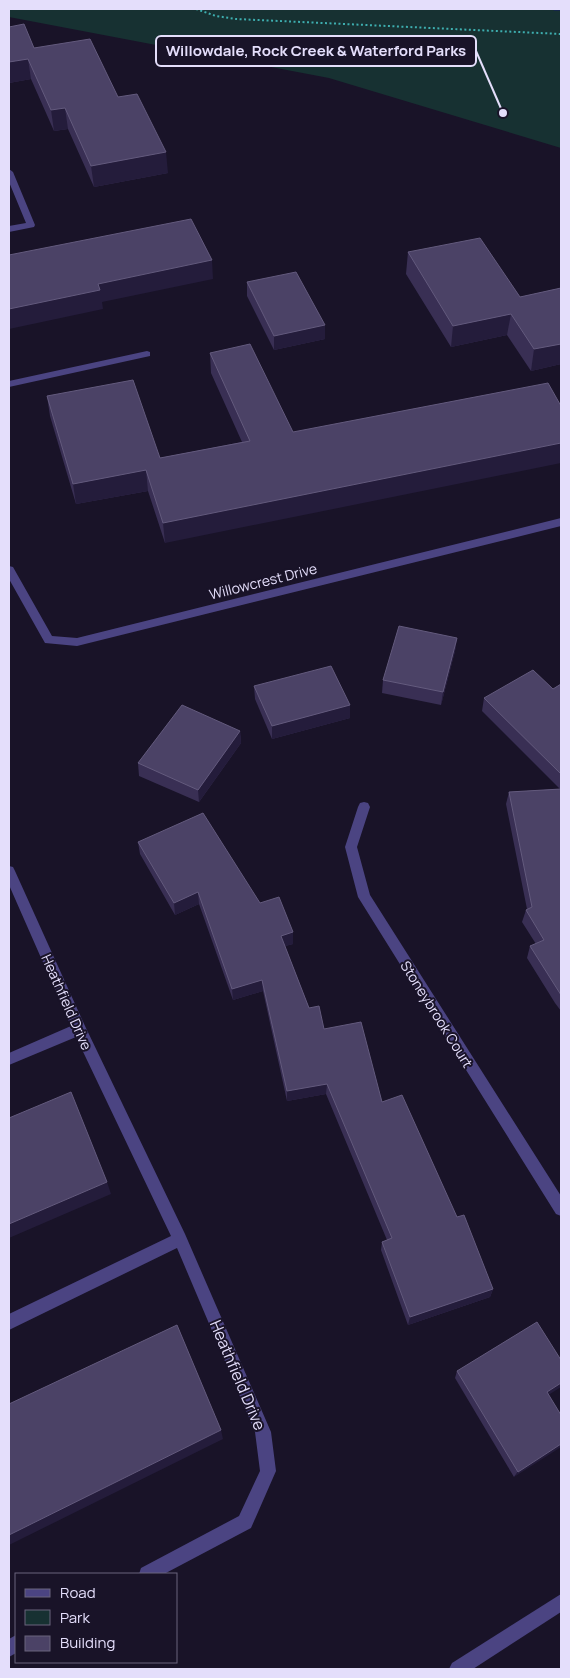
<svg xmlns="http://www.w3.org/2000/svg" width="570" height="1678" font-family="Manrope,sans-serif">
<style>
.green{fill:#173132}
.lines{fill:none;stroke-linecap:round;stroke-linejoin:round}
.stream{fill:#15264b;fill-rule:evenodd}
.path{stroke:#3eaeaf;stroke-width:2;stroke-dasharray:2 2.5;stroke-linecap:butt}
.service{fill:#4b4482;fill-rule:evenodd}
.minor{fill:#4b4482;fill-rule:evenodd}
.tertiary{fill:#4b4482;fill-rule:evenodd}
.wall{fill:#392f54}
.shaded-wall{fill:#241c3b}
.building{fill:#4b4266;stroke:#635a7d}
.labels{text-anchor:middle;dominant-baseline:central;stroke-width:4;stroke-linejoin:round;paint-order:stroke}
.street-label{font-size:14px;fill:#e4defb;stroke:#191328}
.near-street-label{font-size:16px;fill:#e4defb;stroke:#191328}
.leader{fill:none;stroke:#e4defb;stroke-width:2}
.callout-dot{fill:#e4defb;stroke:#191328;stroke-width:2}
.callout{fill:#191328;stroke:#e4defb;stroke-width:2}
.callout-label{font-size:15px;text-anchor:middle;font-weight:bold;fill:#e4defb}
</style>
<rect width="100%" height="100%" fill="#191328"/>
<!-- green -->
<path class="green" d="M9 9H561V148L329 78 9 17Z"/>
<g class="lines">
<!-- stream -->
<path class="stream" d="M553 9H561V11H554Z"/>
<!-- path -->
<path class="path" d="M196 9 216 16 236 19 561 34"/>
<!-- service -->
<path class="service" d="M147 351 150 352V356L9 387V381Z"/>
<!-- minor -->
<g class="minor">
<path d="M9 169 13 172 35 225 34 227 9 232V226L26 223 9 182Z"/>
<path d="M561 518V526L77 646 45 643 9 579V566L13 567 52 636 77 638Z"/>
<path d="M364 802 368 803 370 807 357 847 370 895 561 1196V1216L556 1214 358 897 345 847 358 807 360 803Z"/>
<path d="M9 866 13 867 15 871 85 1026 185 1234 271 1432 276 1471 251 1528 164 1574H139L141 1568 239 1516 260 1471 255 1432 177 1248 9 1330V1314L171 1236 76 1037 9 1065V1053L71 1026 9 885Z"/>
<path d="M16 1635V1653L9 1657V1639Z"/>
</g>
<!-- tertiary -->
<path class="tertiary" d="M561 1594V1612L473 1669H449L452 1663Z"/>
</g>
<!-- wall -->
<g class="wall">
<path d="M9 27 34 48 118 97 168 173 94 187 68 129 54 131 31 79 9 83Z"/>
<path d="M408 252 520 297 561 288V364L531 371 507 335 451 347 406 274Z"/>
<path d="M247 282 325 339 274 350 247 296Z"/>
<path d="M210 353 293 432 165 543 148 491 76 504 50 416 47 396 160 458 242 442 211 373Z"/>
<path d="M457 638 455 651 441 705 382 693 383 680Z"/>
<path d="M561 684V1011L555 1003 527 958 530 946 536 944 522 922 526 910 527 909 506 804 509 792 560 789 482 711 484 698 553 689Z"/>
<path d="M254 686 350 718 272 739 255 699Z"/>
<path d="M240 731 241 743 199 802 139 776 138 763Z"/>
<path d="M138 842 260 903 293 932V944L285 946 309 1008 324 1029 382 1102 457 1217 493 1289 490 1297 408 1325 381 1250 382 1242 387 1240 326 1094 287 1101 263 991 233 1000 199 904 175 915 140 854Z"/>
<path d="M457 1371 548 1395 561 1415 514 1477 455 1378Z"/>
</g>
<!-- shaded-wall -->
<g class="shaded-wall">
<path d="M28 59 31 79 9 83V62Z"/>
<path d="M65 108 68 129 54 131 51 110Z"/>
<path d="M166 152 168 173 94 187 91 166Z"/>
<path d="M212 260 213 279 102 302 103 309 9 329V309L98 284Z"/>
<path d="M511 314 507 335 451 347 453 326Z"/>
<path d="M325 325V339L274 350V336Z"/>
<path d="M561 344V364L531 371 534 349Z"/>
<path d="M561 443V463L165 543 163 523Z"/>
<path d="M146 470 148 491 76 504 73 484Z"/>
<path d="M457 638 455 651 441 705 443 692Z"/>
<path d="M350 705V718L272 739V726Z"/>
<path d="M240 731 241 743 199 802 198 790Z"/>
<path d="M198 892 199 904 175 915 174 903Z"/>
<path d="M293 932V944L281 947V936Z"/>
<path d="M262 980 263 991 233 1000 232 989Z"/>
<path d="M327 1084 326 1094 287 1101V1091Z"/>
<path d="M107 1182 111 1194 9 1238V1224Z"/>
<path d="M493 1289 490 1297 408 1325 410 1317Z"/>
<path d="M561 1383V1387L542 1399 547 1392Z"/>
<path d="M221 1430 223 1439 9 1545V1535Z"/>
<path d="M561 1444V1447L514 1477 518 1472Z"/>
</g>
<!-- building -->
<g class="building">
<path d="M24 24 34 48 90 39 118 97 137 94 166 152 91 166 65 108 51 110 28 59 9 62V27Z"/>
<path d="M191 219 212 260 98 284 100 290 9 309V255Z"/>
<path d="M480 238 520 297 561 288V344L534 349 511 314 453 326 408 252Z"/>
<path d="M296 272 325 325 274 336 247 282Z"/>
<path d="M250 344 293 432 548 383 561 406V443L163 523 146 470 73 484 47 396 133 380 160 458 250 441 210 353Z"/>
<path d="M399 626 457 638 443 692 383 680Z"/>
<path d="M331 666 350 705 272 726 254 686Z"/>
<path d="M533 670 553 689 561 684V774L484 698Z"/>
<path d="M182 705 240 731 198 790 138 763Z"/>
<path d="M561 789V995L530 946 544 940 526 910 532 907 509 792Z"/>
<path d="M203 813 260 903 279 897 293 932 281 936 309 1008 319 1006 324 1029 361 1022 382 1102 402 1095 457 1217 464 1215 493 1289 410 1317 382 1242 392 1238 327 1084 287 1091 262 980 232 989 198 892 174 903 138 842Z"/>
<path d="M71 1092 107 1182 9 1224V1118Z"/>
<path d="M537 1322 561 1360V1383L547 1392 561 1415V1444L518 1472 457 1371Z"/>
<path d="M177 1325 221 1430 9 1535V1404Z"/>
</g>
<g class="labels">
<!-- street labels -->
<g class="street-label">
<text transform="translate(263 581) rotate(-14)">Willowcrest Drive</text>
<text transform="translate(67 1002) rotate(66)">Heathfield Drive</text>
<text transform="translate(437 1014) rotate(58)">Stoneybrook Court</text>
</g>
<!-- near-street labels -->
<g class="near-street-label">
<text transform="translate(238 1375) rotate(67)">Heathfield Drive</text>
</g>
</g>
<!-- callouts -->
<path class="leader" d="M503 113L476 51"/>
<circle class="callout-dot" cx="503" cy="113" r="5"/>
<rect class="callout" x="156" y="36" width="320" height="30" rx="5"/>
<g class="callout-label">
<text x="316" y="56">Willowdale, Rock Creek &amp; Waterford Parks</text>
</g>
<!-- border -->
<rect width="570" height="1678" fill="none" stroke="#e4defb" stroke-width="20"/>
<!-- legend -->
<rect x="15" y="1573" width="162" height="90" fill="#191328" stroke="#6a647c"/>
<rect x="25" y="1589" width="25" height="8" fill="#4b4482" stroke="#6a647c"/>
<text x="60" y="1598" font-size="15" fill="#e4defb">Road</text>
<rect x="25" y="1610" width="25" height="15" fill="#173132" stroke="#6a647c"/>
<text x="60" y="1623" font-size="15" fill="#e4defb">Park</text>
<rect x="25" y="1636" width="25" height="15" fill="#4b4266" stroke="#6a647c"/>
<text x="60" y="1648" font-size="15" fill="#e4defb">Building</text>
</svg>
